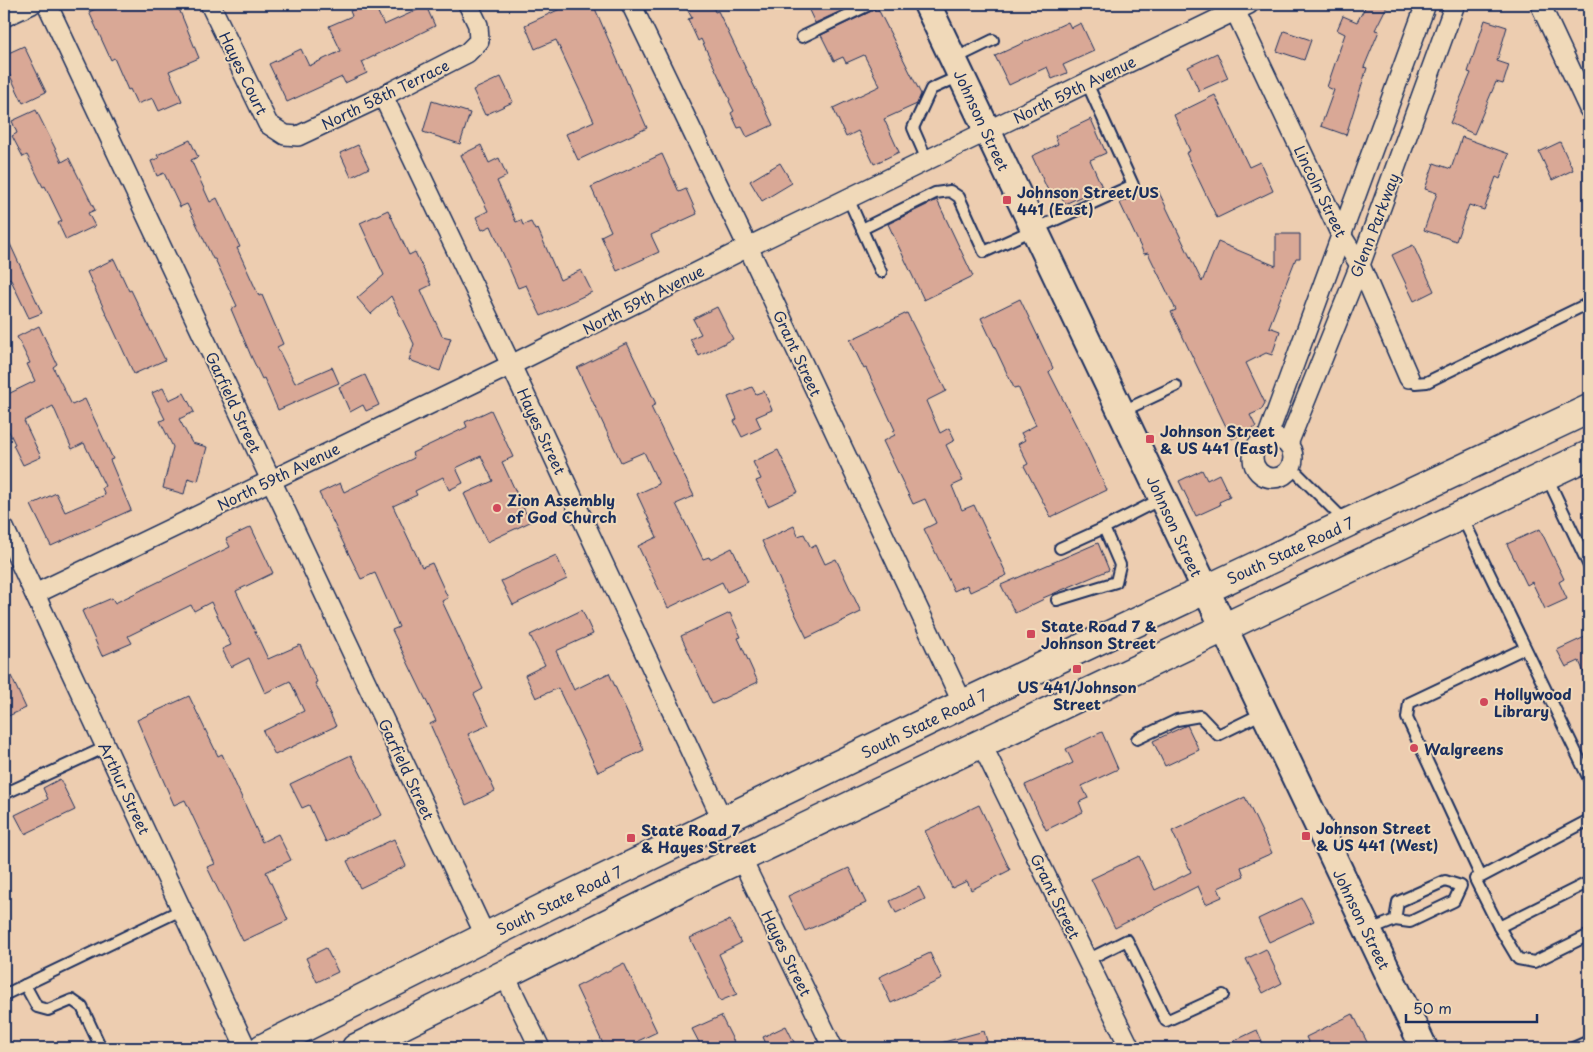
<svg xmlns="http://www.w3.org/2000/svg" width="1593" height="1052" font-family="'Playpen Sans',sans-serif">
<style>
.building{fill:#d9a896;stroke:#1b2f5e}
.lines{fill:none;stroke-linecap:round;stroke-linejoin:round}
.lane-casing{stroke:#1b2f5e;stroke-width:14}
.street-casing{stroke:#1b2f5e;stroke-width:22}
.secondary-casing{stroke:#1b2f5e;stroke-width:30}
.primary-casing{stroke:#1b2f5e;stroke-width:31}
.lane{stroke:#f0d9b9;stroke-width:10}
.street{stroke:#f0d9b9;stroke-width:19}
.secondary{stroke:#f0d9b9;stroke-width:26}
.primary{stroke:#f0d9b9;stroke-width:28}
.poi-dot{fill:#d1495b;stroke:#f0d9b9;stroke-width:2}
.labels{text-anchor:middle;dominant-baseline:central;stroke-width:4;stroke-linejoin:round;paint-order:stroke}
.street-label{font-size:15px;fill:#1b2f5e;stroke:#f0d9b9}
.poi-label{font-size:15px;font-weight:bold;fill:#1b2f5e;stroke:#f0d9b9;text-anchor:start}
</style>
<rect width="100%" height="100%" fill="#edcdb0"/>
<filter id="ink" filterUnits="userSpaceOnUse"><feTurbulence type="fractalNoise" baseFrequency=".02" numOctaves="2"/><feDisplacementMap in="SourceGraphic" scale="10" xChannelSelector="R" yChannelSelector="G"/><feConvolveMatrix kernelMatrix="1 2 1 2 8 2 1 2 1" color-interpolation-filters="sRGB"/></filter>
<g filter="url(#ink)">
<!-- building -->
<g class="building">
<path d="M106 4H177L199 58 169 71 182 101 159 111 153 98 137 104 130 89 128 90 114 58 111 60 89 12Z"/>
<path d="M366 4H374L384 25 426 6 435 26 362 62 367 73 345 83 342 77 287 102 269 64 301 49 309 66 341 51 329 26 352 16 350 11Z"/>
<path d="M571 4H593L647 128 578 160 566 134 594 121 556 40 535 49 525 25Z"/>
<path d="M698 4H712L715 12 718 11 773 125 747 137 742 127 738 128 731 113 734 111 729 101 730 100 701 39 698 41 688 19 692 18 687 9Z"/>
<path d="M806 4H856L815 23Z"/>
<path d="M1367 4H1388L1375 30 1379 31 1364 67 1367 68 1346 135 1321 126 1334 90 1327 87 1345 34 1337 30 1343 16 1357 22Z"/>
<path d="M877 7 921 94 917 104 884 119 899 152 874 164 858 131 846 137 833 108 880 86 864 55 846 63 843 57 834 61 821 35 874 10Z"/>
<path d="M1485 20 1507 27 1497 61 1509 65 1503 84 1496 82 1474 134 1450 123 1471 73 1468 72Z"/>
<path d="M1068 22 1071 28 1081 23 1094 51 1063 65 1067 73 1052 79 1047 67 1009 85 995 56Z"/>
<path d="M1284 31 1311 40 1304 60 1277 51Z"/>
<path d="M24 46 46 92 23 103 4 63V55Z"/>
<path d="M1217 53 1228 78 1199 91 1188 67Z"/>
<path d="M501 77 513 102 485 115 473 90Z"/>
<path d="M1215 95 1249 167 1260 162 1273 191 1217 218 1186 153 1190 151 1174 115Z"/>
<path d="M432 101 470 113 460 144 423 132Z"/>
<path d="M36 110 62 162 69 158 95 210 88 213 95 226 66 240 58 223 62 221 45 186 43 187 27 155 23 157 12 136 17 133 12 121Z"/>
<path d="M1091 119 1106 153 1090 160 1102 187 1065 204 1060 193 1051 197 1032 156 1058 144 1055 136Z"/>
<path d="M1462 137 1509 154 1500 179 1496 177 1484 210 1469 205 1456 241 1424 230 1437 193 1425 189 1434 163 1451 169Z"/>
<path d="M190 140 198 157 191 160 210 202 217 198 240 247 237 248 259 296 262 295 283 344 277 347 295 383 332 367 339 383 278 410 264 378 262 379 251 356 231 309 237 306 215 259H213L187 204 180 207 164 173 157 176 151 161 159 158 157 155Z"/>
<path d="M1560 142 1573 170 1552 180 1539 152Z"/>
<path d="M358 145 369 168 351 177 340 153Z"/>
<path d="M481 145 489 163 499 158 507 176 497 181 516 222 521 220 523 225 531 222 535 230 538 229 560 280 581 270 592 292 541 316 526 285 518 288 491 226 482 230 476 217 488 211 461 155Z"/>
<path d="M662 154 679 192 686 189 697 214 651 235 659 252 617 271 601 236 611 231 591 187Z"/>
<path d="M780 163 792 183 762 201 750 181Z"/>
<path d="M1156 186 1202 282 1218 242 1276 266V234H1300V258H1296L1269 327 1280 331 1272 355 1266 353 1246 363 1265 403 1261 410 1250 415 1256 427 1232 439 1171 312 1176 310 1148 253 1144 254 1120 203Z"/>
<path d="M937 200 973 276 924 300 888 224Z"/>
<path d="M388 210 409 255 415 252 431 285 421 290 442 336 451 338 440 371 409 360 414 344 391 296 371 314 357 298 384 275 360 223Z"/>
<path d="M4 231 42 313 29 318 10 278 4 282Z"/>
<path d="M1413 245 1434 291 1414 301 1392 255Z"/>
<path d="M114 259 129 291 131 290 165 360 134 374 87 272Z"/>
<path d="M1020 299 1053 368 1049 372 1085 443 1107 490 1051 517 1024 466 1028 464 1018 444 1025 440 1021 433 1036 425 1018 387 1014 388 981 318Z"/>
<path d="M717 307 733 339 699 356 690 339 701 334 693 319Z"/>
<path d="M907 313 946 391 926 401 940 433 949 428 955 440 946 445 963 481 952 486 962 510 974 505 1007 575 970 592 967 585 954 591 924 529 936 523 925 499 913 504 883 441 895 435 893 431 895 430 866 368 864 369 850 340Z"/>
<path d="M39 326 57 364 53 367 72 405 85 399 113 459 110 460 131 510 51 546 31 505 56 493 65 512 105 495 102 488 105 486 84 443 72 449 53 406 24 421 41 457 23 465 13 445 15 444 4 421V396L35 381 27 364 30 363 17 337Z"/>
<path d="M627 343 656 404 651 407 694 496 676 504 703 559 709 557 710 559 732 548 748 582 727 592 722 582 668 608 638 546 657 537 637 494 659 484 644 452 621 462 577 368Z"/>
<path d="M365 375 379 405 366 411 363 405 350 412 339 387Z"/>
<path d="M752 387 756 394 764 391 772 410 756 417 761 428 742 437 734 421 737 419 728 397Z"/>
<path d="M163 388 169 400 184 393 194 412 179 419 192 443 207 447 198 481 188 478 184 494 163 488 173 447 160 421 165 419 152 393Z"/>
<path d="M491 410 513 457 502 462 530 522 487 542 464 494 493 481 481 456 456 468 463 483 449 490 443 477 415 491 417 495 393 506 422 567 432 563 448 598 442 601 483 689 474 694 489 725 468 734 495 791 466 805 430 724 436 721 392 630 399 627 375 573 361 579 319 493 340 483 344 492 414 458 412 453 467 427 465 422Z"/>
<path d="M778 450 798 492 768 506 756 481 761 479 753 462Z"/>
<path d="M1202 470 1207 480 1219 474 1230 497 1219 502 1220 505 1196 516 1179 481Z"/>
<path d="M794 526 798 536 804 534 811 548 816 545 825 564 836 559 861 612 807 638 781 585H782L762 541Z"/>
<path d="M251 527 273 573 236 591 268 659 300 645 317 682 315 683 336 726 275 755 263 731 304 711 290 681 265 693 249 658 231 667 222 649 231 645 211 602 194 611 191 605 128 636 132 643 102 656 82 611 112 598 115 603 230 547 226 539Z"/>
<path d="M1540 529 1564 579 1559 582 1567 599 1545 609 1532 582 1527 585 1507 544Z"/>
<path d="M1098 543 1109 570 1043 598 1044 599 1015 613 1001 585Z"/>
<path d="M556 555 567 579 513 605 501 581Z"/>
<path d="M582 610 593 634 556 651 574 690 609 673 644 750 598 772 558 688 536 698 525 675 545 665 530 635Z"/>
<path d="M730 613 741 637 738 638 758 682 712 704 681 636Z"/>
<path d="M1589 635V684L1579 661 1566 667 1557 650Z"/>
<path d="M4 661 26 708 4 718Z"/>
<path d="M189 696 218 756 222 754 262 842 278 834 291 860 266 872 288 920 243 941 207 867 215 864 185 800 174 805 137 720Z"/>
<path d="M1187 725 1199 750 1165 766 1153 741Z"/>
<path d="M1102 732 1118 769 1082 786 1088 798 1079 802 1083 812 1046 830 1025 785 1073 763 1066 749Z"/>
<path d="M351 755 382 815 326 842 309 805 302 808 290 784Z"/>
<path d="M60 779 75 810 25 834 15 815 48 799 43 788Z"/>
<path d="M1245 797 1272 853 1241 867 1244 876 1218 888 1222 897 1206 904 1198 886 1115 928 1091 879 1139 856 1155 890 1191 872 1172 831Z"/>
<path d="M979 805 1010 870 971 890 967 881 952 888 925 831Z"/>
<path d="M394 839 406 866 360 888 347 861Z"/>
<path d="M849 868 866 903 805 931 788 896Z"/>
<path d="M919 887 925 899 896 913 890 901Z"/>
<path d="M1302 898 1314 921 1269 942 1258 919Z"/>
<path d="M730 920 741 943 719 954 737 994 720 1001 690 938Z"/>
<path d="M326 948 338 972 317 982 306 958Z"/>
<path d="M1266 949 1282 983 1263 993 1246 959Z"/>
<path d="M930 953 942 979 891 1003 879 977Z"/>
<path d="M624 963 657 1032 638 1041 641 1048H605L576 987Z"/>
<path d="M1353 1014 1368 1044 1360 1048H1311L1306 1037Z"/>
<path d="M721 1016 734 1042 722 1048H702L692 1029Z"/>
<path d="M786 1026 797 1048H768L763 1037Z"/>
<path d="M1257 1030 1265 1048H1219Z"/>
<path d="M984 1031 989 1048H937V1044Z"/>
</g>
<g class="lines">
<!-- lane casing -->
<g class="lane-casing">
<g id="lane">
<path d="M802 37 871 4"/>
<path d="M954 59 993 40"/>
<path d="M927 160 913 128 931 89 960 76"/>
<path d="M848 198 881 272"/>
<path d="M862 229 935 193 950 191 959 197 984 252 1133 185 1087 83"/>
<path d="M1409 378 1415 383 1427 382 1589 303"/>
<path d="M1123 411 1176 386"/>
<path d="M1291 467 1345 521"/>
<path d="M1547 477 1589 566"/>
<path d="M1462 517 1589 779"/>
<path d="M1060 548 1104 528"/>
<path d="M1057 600 1116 582 1120 565 1104 528 1161 499"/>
<path d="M1525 648 1409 703 1407 718 1481 877 1589 820"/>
<path d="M1137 739 1177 720 1200 716 1218 735 1263 713"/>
<path d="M4 794 106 747"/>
<path d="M1475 879 1499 927 1589 882"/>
<path d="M1499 927 1518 959 1534 962 1589 935"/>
<path d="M1368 931 1395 920 1410 922 1454 901 1461 886 1445 881 1398 902 1395 920"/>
<path d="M1087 960 1127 940 1166 1021 1223 995"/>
<path d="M25 985 37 1007 48 1010 72 1000 82 1007 101 1048"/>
<path d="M4 995 181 910"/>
<path d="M1573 1048 1589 1041"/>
</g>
</g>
<!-- street casing -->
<g class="street-casing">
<g id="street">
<path d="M47 4 486 937"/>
<path d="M210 4 268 124 285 135 298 136 383 96 467 53 479 41 478 25 468 4"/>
<path d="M631 4 748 247 963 704"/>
<path d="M1232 4 1341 235 1360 265 1409 378"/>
<path d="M1540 4 1589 109"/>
<path d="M4 17 32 4"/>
<path d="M383 96 511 365 723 821"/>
<circle cx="1273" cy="458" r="20"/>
<path d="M1267 438 1426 4"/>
<path d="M1288 444 1360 265 1455 4"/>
<path d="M4 528 246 1048"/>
<path d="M35 594 511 365 748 247 1249 4"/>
<path d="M981 743 1130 1048"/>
<path d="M741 858 833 1048"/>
<path d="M504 974 540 1048"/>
</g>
</g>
<!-- secondary casing -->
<g class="secondary-casing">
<path id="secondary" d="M927 4 1424 1048"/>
</g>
<!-- primary casing -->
<g class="primary-casing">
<g id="primary">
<path d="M263 1048 547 906 963 704 1589 409"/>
<path d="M356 1048 697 879 1259 611 1589 455"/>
</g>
</g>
<!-- lane -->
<use href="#lane" class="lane"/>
<!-- street -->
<use href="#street" class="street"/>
<!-- secondary -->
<use href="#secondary" class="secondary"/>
<!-- primary -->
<use href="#primary" class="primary"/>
</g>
</g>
<!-- markers -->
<g class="poi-dot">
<rect x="1002" y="195" width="10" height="10" rx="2.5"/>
<rect x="1145" y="434" width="10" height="10" rx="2.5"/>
<circle cx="497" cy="508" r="5"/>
<rect x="1026" y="629" width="10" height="10" rx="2.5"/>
<rect x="1072" y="664" width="10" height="10" rx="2.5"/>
<circle cx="1484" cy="702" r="5"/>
<circle cx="1414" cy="748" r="5"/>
<rect x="1301" y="831" width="10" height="10" rx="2.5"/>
<rect x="626" y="833" width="10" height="10" rx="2.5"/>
</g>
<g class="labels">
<!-- street labels -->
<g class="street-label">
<text transform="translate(244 73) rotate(64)">Hayes Court</text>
<text transform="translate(1074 89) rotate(-26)">North 59th Avenue</text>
<text transform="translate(385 94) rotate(-26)">North 58th Terrace</text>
<text transform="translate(982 120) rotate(65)">Johnson Street</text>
<text transform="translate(1321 191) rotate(64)">Lincoln Street</text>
<text transform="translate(1374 225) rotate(-69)">Glenn Parkway</text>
<text transform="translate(643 299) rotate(-27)">North 59th Avenue</text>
<text transform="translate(798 353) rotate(65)">Grant Street</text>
<text transform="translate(234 402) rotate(65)">Garfield Street</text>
<text transform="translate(542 431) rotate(65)">Hayes Street</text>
<text transform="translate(278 476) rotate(-26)">North 59th Avenue</text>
<text transform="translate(1175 526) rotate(65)">Johnson Street</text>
<text transform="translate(1290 550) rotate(-25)">South State Road 7</text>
<text transform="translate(924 723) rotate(-26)">South State Road 7</text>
<text transform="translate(407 769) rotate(65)">Garfield Street</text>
<text transform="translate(125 788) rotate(65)">Arthur Street</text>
<text transform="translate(1056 896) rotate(64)">Grant Street</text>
<text transform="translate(559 900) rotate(-26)">South State Road 7</text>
<text transform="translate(1362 919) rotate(64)">Johnson Street</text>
<text transform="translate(787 953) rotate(64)">Hayes Street</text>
</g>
<!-- poi labels -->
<g class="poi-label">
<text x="1017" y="191">Johnson Street/US<tspan x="1017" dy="17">441 (East)</tspan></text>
<text x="1160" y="430">Johnson Street<tspan x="1160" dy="17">&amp; US 441 (East)</tspan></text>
<text x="507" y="499">Zion Assembly<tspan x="507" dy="17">of God Church</tspan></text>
<text x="1041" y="625">State Road 7 &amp;<tspan x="1041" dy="17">Johnson Street</tspan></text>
<text x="1077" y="686" text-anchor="middle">US 441/Johnson<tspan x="1077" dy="17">Street</tspan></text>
<text x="1494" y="693">Hollywood<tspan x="1494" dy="17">Library</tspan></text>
<text x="1424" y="748">Walgreens</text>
<text x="1316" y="827">Johnson Street<tspan x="1316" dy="17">&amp; US 441 (West)</tspan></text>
<text x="641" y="829">State Road 7<tspan x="641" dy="17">&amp; Hayes Street</tspan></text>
</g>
</g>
<!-- margin -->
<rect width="1593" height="1052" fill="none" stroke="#f0d9b9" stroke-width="20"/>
<rect x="10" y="10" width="1573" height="1032" fill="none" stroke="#1b2f5e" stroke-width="2" filter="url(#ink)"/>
<!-- scale -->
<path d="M1406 1014v8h131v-8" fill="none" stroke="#1b2f5e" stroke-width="2.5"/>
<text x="1413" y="1014" font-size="15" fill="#1b2f5e" stroke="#f0d9b9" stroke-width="4" paint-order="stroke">50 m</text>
</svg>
